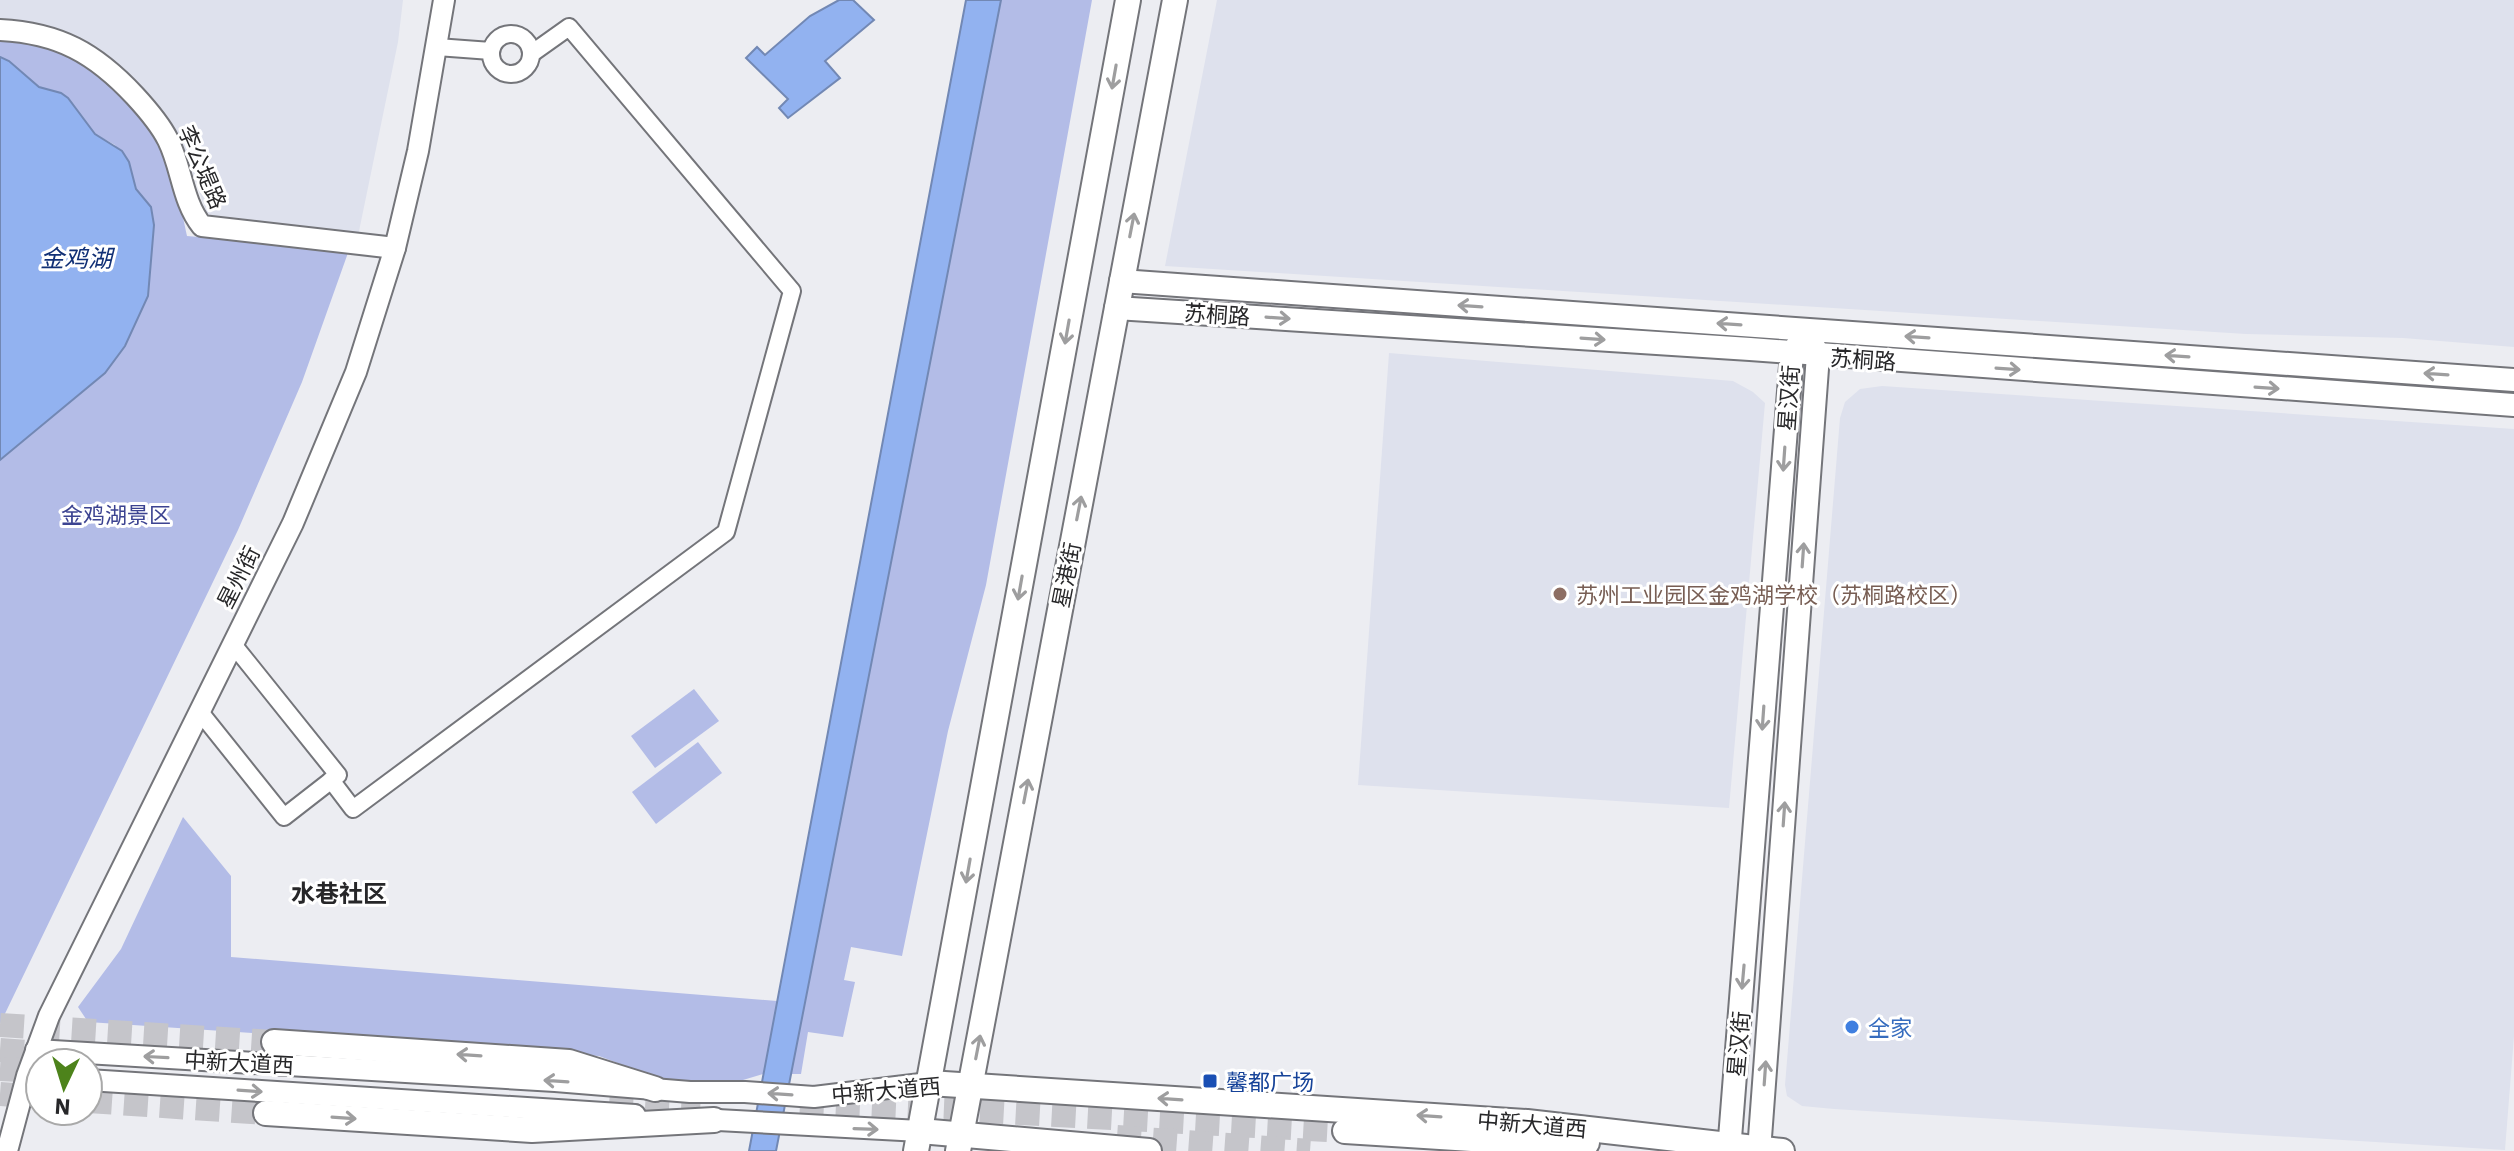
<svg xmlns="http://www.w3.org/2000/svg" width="2514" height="1151" font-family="'IBM Plex Sans','Noto Sans SC',sans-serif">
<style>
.built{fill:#dee1ed}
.green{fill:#b3bce7}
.water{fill:#92b2f0;stroke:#7288b4;stroke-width:2}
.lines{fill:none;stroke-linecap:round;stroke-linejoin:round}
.primary-tunnel{stroke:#c5c5ca;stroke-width:24;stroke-dasharray:24 12;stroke-linecap:butt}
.minor-casing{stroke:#74757a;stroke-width:20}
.tertiary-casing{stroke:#74757a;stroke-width:24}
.secondary-casing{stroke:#74757a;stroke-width:26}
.primary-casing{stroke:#74757a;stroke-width:28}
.minor{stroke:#fff;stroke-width:16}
.tertiary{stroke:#fff;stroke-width:20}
.secondary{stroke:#fff;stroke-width:22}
.primary{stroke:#fff;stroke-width:24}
.oneway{stroke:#9e9e9f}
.education-dot{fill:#8d6e63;stroke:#fff;stroke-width:3}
.shop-dot{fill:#3f7fe0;stroke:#fff;stroke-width:3}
.transit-dot{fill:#1a4fb4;stroke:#fff;stroke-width:3}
.labels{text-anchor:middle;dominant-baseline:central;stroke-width:6;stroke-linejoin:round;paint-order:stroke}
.street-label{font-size:22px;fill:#272729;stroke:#fff}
.park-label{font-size:22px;fill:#3c4391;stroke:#fff}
.education-label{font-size:22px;fill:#785e54;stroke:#fff;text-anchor:start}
.shop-label{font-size:22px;fill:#366cbe;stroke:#fff;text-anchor:start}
.transit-label{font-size:22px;fill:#164399;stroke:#fff;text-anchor:start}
.water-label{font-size:24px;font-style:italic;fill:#113076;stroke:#fff}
.neighbourhood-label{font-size:24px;font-weight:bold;fill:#272729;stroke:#fff}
</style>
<rect width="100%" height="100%" fill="#ecedf2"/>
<!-- built -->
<g class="built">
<path d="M0 0H403L398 42 358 236 222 219 207 214 186 154 164 115 134 78 102 52 70 34 51 28 0 22Z"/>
<path d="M1217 0H2514V347L2403 338 2246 334 1165 266Z"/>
<path d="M1389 353 1733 381 1753 392 1765 403 1729 808 1358 785Z"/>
<path d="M1882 386 2514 429V1036L2505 1150 1834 1109 1802 1106 1787 1096 1785 1085 1840 418 1845 402 1860 389Z"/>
</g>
<!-- green -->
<g class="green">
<path d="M1001 0H1092L986 585 948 731 902 956 851 947 844 980 855 982 843 1037 808 1032 801 1074H763L723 1086 700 1087 663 1080 599 1056 88 1022 78 1007 121 949 183 817 231 876V957L777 1001 816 807 843 810Z"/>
<path d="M0 42C18 42 38 41 55 48 94 63 130 96 154 130 170 153 181 207 187 236L349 250 302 382 238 530 0 1024V460L44 424 125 346 148 296 154 225 143 197 136 189 115 145 95 134 68 98 60 93 39 87 9 61 0 57Z"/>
<path d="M694 689 719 721 655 768 631 736Z"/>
<path d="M698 742 722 773 656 824 632 792Z"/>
</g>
<!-- water -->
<g class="water">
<path d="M839 0H853L874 20 825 61 840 78 788 118 779 108 788 99 746 58 757 47 765 55 810 16Z"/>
<path d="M966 0H1001L776 1151H749Z"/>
<path d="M0 57 9 61 39 87 61 93 68 98 95 134 122 151 129 162 136 189 151 207 154 225 148 296 125 346 105 373 0 460Z"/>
</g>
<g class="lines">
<!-- primary-tunnel -->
<g class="primary-tunnel">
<path d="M0 1025 274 1042"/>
<path d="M0 1050 57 1054"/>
<path d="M0 1069 40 1071"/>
<path d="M0 1094 40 1097"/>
<path d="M88 1101 266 1113"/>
<path d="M800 1103 984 1111 1345 1131"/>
<path d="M609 1107 700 1112"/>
<path d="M1117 1137 1310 1151"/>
</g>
<!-- minor casing -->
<g class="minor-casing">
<g id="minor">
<circle cx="511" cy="54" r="20"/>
<path d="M437 47 491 51"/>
<path d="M200 712 284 817 338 775 232 643"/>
<path d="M331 780 353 809 726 532 792 291 569 27 531 54"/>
</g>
</g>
<!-- tertiary casing -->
<g class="tertiary-casing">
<g id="tertiary">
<path d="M0 30C59 33 95 53 135 96 147 109 160 124 168 140 182 168 182 201 202 226L395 248"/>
<path d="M36 1050 555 1081 690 1092H745L814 1097 929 1083"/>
<path d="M88 1080 635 1115"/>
<path d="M699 1119 920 1131"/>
<path d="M7 1151 27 1076 49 1016 293 523 356 372 395 248 418 151 444 0"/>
</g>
</g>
<!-- secondary casing -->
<g class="secondary-casing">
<g id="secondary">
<path d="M1121 281 2514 380"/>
<path d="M1116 308 1750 349 2514 405"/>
<path d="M1729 1151 1792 353 1800 341"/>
<path d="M1759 1151 1818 355 1812 342"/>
</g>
</g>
<!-- primary casing -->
<g class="primary-casing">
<g id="primary">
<path d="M274 1042 569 1062 655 1089"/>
<path d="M929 1083 1527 1122 1782 1151"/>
<path d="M266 1113 532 1130 714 1120"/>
<path d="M920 1131 1149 1151"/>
<path d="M1345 1131 1503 1141 1587 1143"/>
<path d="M916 1151 1128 0"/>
<path d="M958 1151 1175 0"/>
</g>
</g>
<!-- minor -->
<use href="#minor" class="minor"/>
<!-- tertiary -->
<use href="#tertiary" class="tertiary"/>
<!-- secondary -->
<use href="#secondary" class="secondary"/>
<!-- primary -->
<use href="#primary" class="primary"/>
</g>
<!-- one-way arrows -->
<defs><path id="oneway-shaft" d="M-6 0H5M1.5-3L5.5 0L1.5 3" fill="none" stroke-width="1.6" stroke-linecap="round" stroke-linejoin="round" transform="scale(2)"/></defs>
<g class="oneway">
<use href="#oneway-shaft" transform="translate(1114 77) rotate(100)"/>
<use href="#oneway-shaft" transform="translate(1132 225) rotate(-79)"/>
<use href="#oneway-shaft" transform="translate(1470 306) rotate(-176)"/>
<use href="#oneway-shaft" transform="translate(1278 318) rotate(4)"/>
<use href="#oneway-shaft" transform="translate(1729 324) rotate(-176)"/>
<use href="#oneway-shaft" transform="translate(1067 332) rotate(100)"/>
<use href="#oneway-shaft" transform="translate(1917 337) rotate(-176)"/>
<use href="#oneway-shaft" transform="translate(1593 339) rotate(4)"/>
<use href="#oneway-shaft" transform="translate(2177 356) rotate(-176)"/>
<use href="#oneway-shaft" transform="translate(2008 369) rotate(4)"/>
<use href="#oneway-shaft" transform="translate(2436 374) rotate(-176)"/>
<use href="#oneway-shaft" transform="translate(2267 388) rotate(4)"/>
<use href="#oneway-shaft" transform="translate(1784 459) rotate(94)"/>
<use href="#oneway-shaft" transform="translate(1079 508) rotate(-79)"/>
<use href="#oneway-shaft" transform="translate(1803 555) rotate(-86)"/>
<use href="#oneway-shaft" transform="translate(1020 588) rotate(100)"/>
<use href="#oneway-shaft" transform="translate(1763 718) rotate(94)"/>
<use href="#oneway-shaft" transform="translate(1026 791) rotate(-79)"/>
<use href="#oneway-shaft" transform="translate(1784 814) rotate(-86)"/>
<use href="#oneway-shaft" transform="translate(968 871) rotate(100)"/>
<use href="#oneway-shaft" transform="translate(1743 977) rotate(95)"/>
<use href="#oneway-shaft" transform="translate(978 1047) rotate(-79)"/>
<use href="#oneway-shaft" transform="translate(469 1055) rotate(-176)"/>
<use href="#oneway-shaft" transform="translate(156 1057) rotate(-177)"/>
<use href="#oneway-shaft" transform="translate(1765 1073) rotate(-86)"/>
<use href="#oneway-shaft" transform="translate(556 1081) rotate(-176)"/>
<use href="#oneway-shaft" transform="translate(250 1091) rotate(4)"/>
<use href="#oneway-shaft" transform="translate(780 1094) rotate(-176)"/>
<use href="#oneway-shaft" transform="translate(1170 1099) rotate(-176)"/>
<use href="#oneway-shaft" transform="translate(1429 1116) rotate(-176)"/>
<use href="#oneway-shaft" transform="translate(344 1118) rotate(4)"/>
<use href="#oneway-shaft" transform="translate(866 1129) rotate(2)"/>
</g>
<!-- markers -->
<circle class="education-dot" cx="1560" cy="594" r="8"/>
<circle class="shop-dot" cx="1852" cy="1027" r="8"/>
<rect class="transit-dot" x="1202" y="1073" width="16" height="16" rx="4"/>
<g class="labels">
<!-- street labels -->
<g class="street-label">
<text transform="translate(203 167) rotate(67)">李公堤路</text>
<text transform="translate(1217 314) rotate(4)">苏桐路</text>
<text transform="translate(1863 359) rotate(4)">苏桐路</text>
<text transform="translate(1788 398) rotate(-86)">星汉街</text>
<text transform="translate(1066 575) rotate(-79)">星港街</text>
<text transform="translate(238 577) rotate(-63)">星州街</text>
<text transform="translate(1738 1044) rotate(-85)">星汉街</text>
<text transform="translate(239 1062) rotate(3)">中新大道西</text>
<text transform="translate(886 1090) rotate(-5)">中新大道西</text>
<text transform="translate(1532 1124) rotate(5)">中新大道西</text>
</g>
<!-- park labels -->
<g class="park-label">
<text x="116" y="514">金鸡湖景区</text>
</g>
<!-- education labels -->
<g class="education-label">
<text x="1576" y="594">苏州工业园区金鸡湖学校（苏桐路校区）</text>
</g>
<!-- shop labels -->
<g class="shop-label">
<text x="1868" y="1027">全家</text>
</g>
<!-- transit labels -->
<g class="transit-label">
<text x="1226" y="1081">馨都广场</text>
</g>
<!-- water labels -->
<g class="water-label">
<text x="76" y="258">金鸡湖</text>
</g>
<!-- neighbourhood labels -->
<g class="neighbourhood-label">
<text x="339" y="893">水巷社区</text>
</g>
</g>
<!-- north arrow -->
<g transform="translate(64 1087) rotate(184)"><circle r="38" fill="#ffffff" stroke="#a9a9a9" stroke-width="2"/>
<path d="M0-6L14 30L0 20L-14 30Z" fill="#4d831b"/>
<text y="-12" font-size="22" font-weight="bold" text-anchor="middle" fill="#272729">N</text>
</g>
</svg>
